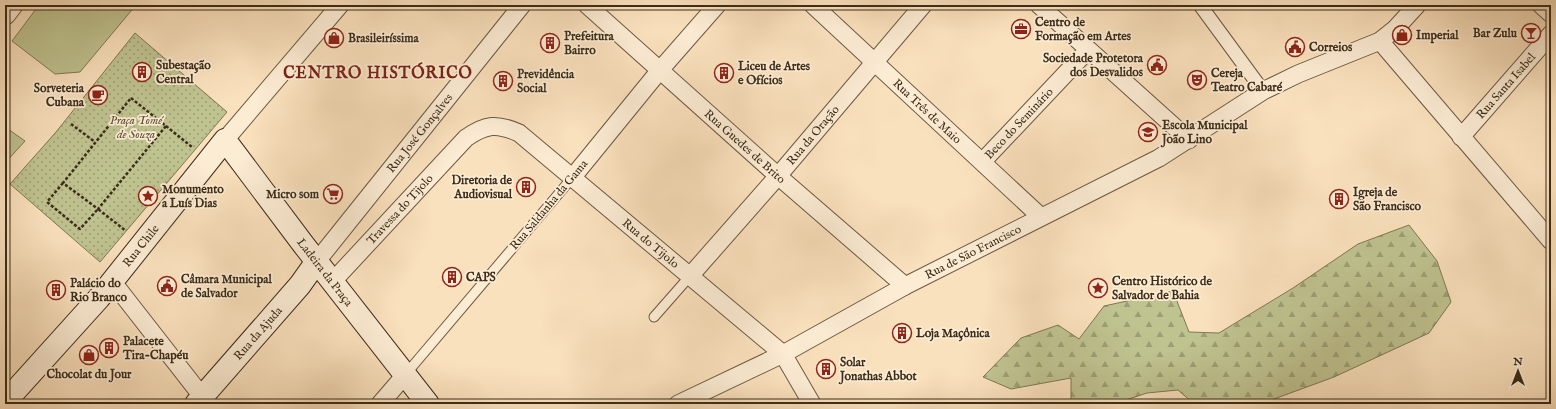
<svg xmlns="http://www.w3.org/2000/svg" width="1556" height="409" font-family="'IM FELL English',serif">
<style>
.grass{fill:#bfc390;stroke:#7e7854}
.forest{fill:url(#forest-firs);stroke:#7e7854}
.park{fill:url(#park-dots);stroke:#7e7854}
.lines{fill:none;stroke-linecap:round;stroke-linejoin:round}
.service-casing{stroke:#6c5942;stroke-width:11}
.pedestrian-casing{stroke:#6c5942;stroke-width:15}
.minor-casing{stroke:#6c5942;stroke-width:19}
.tertiary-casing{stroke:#6c5942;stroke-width:23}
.secondary-casing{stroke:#3c2c19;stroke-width:24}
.path{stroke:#3c2c19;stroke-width:2.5;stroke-dasharray:3 2;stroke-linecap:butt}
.service{stroke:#fcecd4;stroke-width:9}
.pedestrian{stroke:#fcecd4;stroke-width:13}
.minor{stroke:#fcecd4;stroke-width:17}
.tertiary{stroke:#fcecd4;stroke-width:21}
.secondary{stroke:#fcecd4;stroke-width:22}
.labels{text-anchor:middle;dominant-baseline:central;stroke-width:3.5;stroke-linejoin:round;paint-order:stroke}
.poi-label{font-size:12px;font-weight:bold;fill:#3c2c19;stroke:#fcecd4;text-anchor:start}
.street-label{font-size:12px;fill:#3c2c19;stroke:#fcecd4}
.park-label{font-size:12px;font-style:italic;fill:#5d5237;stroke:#fcecd4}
.district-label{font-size:16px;font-weight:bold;letter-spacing:1px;fill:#7a1f14;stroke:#fcecd4}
</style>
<defs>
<pattern id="forest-firs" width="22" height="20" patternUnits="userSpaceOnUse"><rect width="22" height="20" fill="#bfc390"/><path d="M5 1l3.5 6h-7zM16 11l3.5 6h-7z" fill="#9c9f75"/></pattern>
<pattern id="park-dots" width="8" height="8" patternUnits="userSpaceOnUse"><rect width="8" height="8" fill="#bfc390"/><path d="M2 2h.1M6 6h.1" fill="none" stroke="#9c9f75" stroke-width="1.8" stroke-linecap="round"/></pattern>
</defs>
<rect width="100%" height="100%" fill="#fae1bd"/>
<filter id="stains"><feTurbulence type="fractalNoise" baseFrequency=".005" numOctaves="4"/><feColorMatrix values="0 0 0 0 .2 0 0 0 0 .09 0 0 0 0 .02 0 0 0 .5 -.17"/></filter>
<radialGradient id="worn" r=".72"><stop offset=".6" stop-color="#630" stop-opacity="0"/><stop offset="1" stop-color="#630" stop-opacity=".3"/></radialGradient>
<!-- grass -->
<g class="grass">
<path d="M39 5H136L80 72 55 74 12 41Z"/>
<path d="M5 127 25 141 5 163Z"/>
</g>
<!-- forest -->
<path class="forest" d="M1409 225 1437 261 1451 302 1429 333 1334 377 1274 399 1267 404H1194L1178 390 1147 393 1114 404H1071V378L1011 389 983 377 1021 338 1058 325 1079 339 1104 306 1173 291 1189 332 1219 333 1293 288 1358 244Z"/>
<!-- park -->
<path class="park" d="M135 33 227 112 100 262 10 184 56 132Z"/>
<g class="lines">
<!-- service casing -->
<g class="service-casing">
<g id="service">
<path d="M654 317 690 276"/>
<path d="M405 375 572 178"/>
</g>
</g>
<!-- pedestrian casing -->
<g class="pedestrian-casing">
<path id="pedestrian" d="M1200 5 1263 91"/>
</g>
<!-- minor casing -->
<g class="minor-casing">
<g id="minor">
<path id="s1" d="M587 5 778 176 905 286"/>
<path id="s2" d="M813 5 1041 217"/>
<path d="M1039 5 1189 140"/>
<path d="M1541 5 1551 14"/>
<path d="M1380 41 1551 241"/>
<path id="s3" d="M1461 137 1551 34"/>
<path d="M225 140 340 5"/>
<path id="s4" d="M983 161 1088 50"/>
<path d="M572 178 660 70 717 5"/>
<path id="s5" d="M317 261 522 5"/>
<path id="s6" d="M690 276 778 176 923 5"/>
<path d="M112 281 208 404"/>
<path id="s7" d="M333 281 466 138C486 124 497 123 519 133L783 354 812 404"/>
<path d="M380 404 405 375"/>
<path id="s8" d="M678 404 783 354 905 286 1159 158 1263 91 1298 74 1380 41 1395 29 1417 5"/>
</g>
</g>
<!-- tertiary casing -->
<g class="tertiary-casing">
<path id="tertiary" d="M5 14 12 5"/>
</g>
<!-- secondary casing -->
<g class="secondary-casing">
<g id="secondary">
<path id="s9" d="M5 402 99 298 225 140 303 244 428 404"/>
<path id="s10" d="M196 404 300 285 317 261"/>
</g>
</g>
<!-- path -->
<g class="path">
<path d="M131 98 166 126 98 209 63 183Z"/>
<path d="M71 124 95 142"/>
<path d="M166 126 192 147"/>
<path d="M63 183 47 202 80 229 98 209 126 231"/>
</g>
<!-- service -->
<use href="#service" class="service"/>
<!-- pedestrian -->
<use href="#pedestrian" class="pedestrian"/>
<!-- minor -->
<use href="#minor" class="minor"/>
<!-- tertiary -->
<use href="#tertiary" class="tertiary"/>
<!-- secondary -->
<use href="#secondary" class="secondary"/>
</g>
<!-- icons -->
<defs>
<g id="office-ring" transform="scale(1)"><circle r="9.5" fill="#fcecd4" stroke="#8f2418" stroke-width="1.5"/><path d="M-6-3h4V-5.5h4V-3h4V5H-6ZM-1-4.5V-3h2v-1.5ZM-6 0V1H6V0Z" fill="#8f2418"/></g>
<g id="bar-ring" transform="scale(1)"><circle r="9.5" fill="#fcecd4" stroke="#8f2418" stroke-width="1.5"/><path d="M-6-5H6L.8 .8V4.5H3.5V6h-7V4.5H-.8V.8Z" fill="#8f2418"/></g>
<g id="shop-ring" transform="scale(1)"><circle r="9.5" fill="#fcecd4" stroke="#8f2418" stroke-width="1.5"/><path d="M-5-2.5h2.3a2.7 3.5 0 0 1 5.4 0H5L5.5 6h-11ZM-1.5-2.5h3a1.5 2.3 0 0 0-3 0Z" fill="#8f2418"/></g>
<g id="building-ring" transform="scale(1)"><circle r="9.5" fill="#fcecd4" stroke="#8f2418" stroke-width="1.5"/><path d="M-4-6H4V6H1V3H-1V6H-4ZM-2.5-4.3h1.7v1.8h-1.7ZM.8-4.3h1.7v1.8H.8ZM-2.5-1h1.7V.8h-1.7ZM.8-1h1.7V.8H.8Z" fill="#8f2418"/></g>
<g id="civic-ring" transform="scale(1)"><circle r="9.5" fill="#fcecd4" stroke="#8f2418" stroke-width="1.5"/><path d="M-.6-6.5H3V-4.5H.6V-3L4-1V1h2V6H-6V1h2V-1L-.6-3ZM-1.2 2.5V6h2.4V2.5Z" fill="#8f2418"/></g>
<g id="theatre-ring" transform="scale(1)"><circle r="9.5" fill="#fcecd4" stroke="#8f2418" stroke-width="1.5"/><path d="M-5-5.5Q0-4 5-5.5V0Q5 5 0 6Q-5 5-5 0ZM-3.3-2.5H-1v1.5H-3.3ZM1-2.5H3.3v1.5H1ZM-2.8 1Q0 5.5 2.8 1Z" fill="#8f2418"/></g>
<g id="cafe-ring" transform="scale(1)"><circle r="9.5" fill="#fcecd4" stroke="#8f2418" stroke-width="1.5"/><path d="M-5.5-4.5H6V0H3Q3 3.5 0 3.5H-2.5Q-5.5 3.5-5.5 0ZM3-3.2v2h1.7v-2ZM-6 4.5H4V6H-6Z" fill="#8f2418"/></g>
<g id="school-ring" transform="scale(1)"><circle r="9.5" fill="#fcecd4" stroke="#8f2418" stroke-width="1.5"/><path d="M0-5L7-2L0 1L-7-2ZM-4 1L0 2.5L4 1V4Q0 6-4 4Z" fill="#8f2418"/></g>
<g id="supermarket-ring" transform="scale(1)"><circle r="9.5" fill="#fcecd4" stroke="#8f2418" stroke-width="1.5"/><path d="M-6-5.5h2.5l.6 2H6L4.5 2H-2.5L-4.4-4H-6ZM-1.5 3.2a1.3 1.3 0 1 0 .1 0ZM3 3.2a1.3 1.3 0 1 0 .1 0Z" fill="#8f2418"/></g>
<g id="sight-ring" transform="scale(1)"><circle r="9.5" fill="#fcecd4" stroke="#8f2418" stroke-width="1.5"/><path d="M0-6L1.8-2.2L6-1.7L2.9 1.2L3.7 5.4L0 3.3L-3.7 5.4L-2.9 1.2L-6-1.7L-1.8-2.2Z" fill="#8f2418"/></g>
</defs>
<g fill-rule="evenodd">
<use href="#office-ring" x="1021" y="29"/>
<use href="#bar-ring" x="1531" y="33"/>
<use href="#shop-ring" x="1402" y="35"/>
<use href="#shop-ring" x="334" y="38"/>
<use href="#building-ring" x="550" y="43"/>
<use href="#civic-ring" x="1295" y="47"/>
<use href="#civic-ring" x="1157" y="65"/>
<use href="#building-ring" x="142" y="72"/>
<use href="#building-ring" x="724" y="73"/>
<use href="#theatre-ring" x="1197" y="80"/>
<use href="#building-ring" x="503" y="81"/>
<use href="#cafe-ring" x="98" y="95"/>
<use href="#school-ring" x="1148" y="132"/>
<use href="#building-ring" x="526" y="187"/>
<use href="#supermarket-ring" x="333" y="194"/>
<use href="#sight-ring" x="148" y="196"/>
<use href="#building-ring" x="1339" y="199"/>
<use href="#building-ring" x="452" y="277"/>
<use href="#civic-ring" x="167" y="286"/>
<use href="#sight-ring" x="1098" y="288"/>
<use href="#building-ring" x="56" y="290"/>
<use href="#building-ring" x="902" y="333"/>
<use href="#building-ring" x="109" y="348"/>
<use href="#shop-ring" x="89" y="355"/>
<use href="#building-ring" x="826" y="369"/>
</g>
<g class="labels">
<!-- poi labels -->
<g class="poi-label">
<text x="1035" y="22">Centro de<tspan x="1035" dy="14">Formação em Artes</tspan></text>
<text x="1517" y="33" text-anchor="end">Bar Zulu</text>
<text x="1416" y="35">Imperial</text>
<text x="564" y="36">Prefeitura<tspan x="564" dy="14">Bairro</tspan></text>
<text x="348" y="38">Brasileiríssima</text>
<text x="1309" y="47">Correios</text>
<text x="1143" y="58" text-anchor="end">Sociedade Protetora<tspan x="1143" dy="14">dos Desvalidos</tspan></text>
<text x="156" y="65">Subestação<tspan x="156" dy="14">Central</tspan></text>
<text x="738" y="66">Liceu de Artes<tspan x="738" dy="14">e Ofícios</tspan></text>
<text x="1211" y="73">Cereja<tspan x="1211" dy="14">Teatro Cabaré</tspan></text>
<text x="517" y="74">Previdência<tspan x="517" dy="14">Social</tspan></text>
<text x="84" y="88" text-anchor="end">Sorveteria<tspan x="84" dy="14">Cubana</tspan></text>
<text x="1162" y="125">Escola Municipal<tspan x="1162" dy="14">João Lino</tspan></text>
<text x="512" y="180" text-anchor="end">Diretoria de<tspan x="512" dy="14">Audiovisual</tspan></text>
<text x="162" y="189">Monumento<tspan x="162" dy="14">a Luís Dias</tspan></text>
<text x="1353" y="192">Igreja de<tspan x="1353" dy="14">São Francisco</tspan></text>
<text x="319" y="194" text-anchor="end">Micro som</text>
<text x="466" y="277">CAPS</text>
<text x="181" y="279">Câmara Municipal<tspan x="181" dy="14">de Salvador</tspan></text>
<text x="1112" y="281">Centro Histórico de<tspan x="1112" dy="14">Salvador de Bahia</tspan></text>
<text x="70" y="283">Palácio do<tspan x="70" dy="14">Rio Branco</tspan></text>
<text x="916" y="333">Loja Maçônica</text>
<text x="123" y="341">Palacete<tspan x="123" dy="14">Tira-Chapéu</tspan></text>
<text x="840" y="362">Solar<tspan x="840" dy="14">Jonathas Abbot</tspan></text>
<text x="89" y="374" text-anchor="middle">Chocolat du Jour</text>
</g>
<!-- street labels -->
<g class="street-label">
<text stroke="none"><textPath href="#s3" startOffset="68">Rua Santa Isabel</textPath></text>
<text stroke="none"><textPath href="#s2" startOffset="156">Rua Três de Maio</textPath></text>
<text stroke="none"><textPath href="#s4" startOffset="52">Beco do Seminário</textPath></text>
<text stroke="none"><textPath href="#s5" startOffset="164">Rua José Gonçalves</textPath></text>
<text stroke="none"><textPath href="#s6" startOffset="187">Rua da Oração</textPath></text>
<text stroke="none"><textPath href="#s1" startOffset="212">Rua Guedes de Brito</textPath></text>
<text transform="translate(549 205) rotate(-50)">Rua Saldanha da Gama</text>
<text stroke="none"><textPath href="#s7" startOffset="98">Travessa do Tijolo</textPath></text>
<text stroke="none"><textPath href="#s7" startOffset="424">Rua do Tijolo</textPath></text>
<text stroke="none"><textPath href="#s9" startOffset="207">Rua Chile</textPath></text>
<text stroke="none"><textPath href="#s8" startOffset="332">Rua de São Francisco</textPath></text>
<text stroke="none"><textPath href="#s9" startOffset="508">Ladeira da Praça</textPath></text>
<text stroke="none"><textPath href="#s10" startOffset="94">Rua da Ajuda</textPath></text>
</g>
<!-- park labels -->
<g class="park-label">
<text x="136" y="120">Praça Tomé<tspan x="136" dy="14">de Souza</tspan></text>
</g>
<!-- district labels -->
<g class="district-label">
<text x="378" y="74">CENTRO HISTÓRICO</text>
</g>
</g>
<!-- margin -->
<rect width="1556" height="409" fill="none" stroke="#fae1bd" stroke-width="20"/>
<rect x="6" y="6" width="1544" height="397" fill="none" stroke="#3c2c19" stroke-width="2"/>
<rect x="10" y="10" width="1536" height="389" fill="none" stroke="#3c2c19"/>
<!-- north arrow -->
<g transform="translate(1518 371)" stroke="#fcecd4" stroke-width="3" paint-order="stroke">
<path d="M0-3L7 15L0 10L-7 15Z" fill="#3c2c19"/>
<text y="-6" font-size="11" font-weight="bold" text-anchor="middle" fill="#3c2c19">N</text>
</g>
<rect width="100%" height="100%" filter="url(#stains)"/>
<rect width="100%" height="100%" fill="url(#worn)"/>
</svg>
